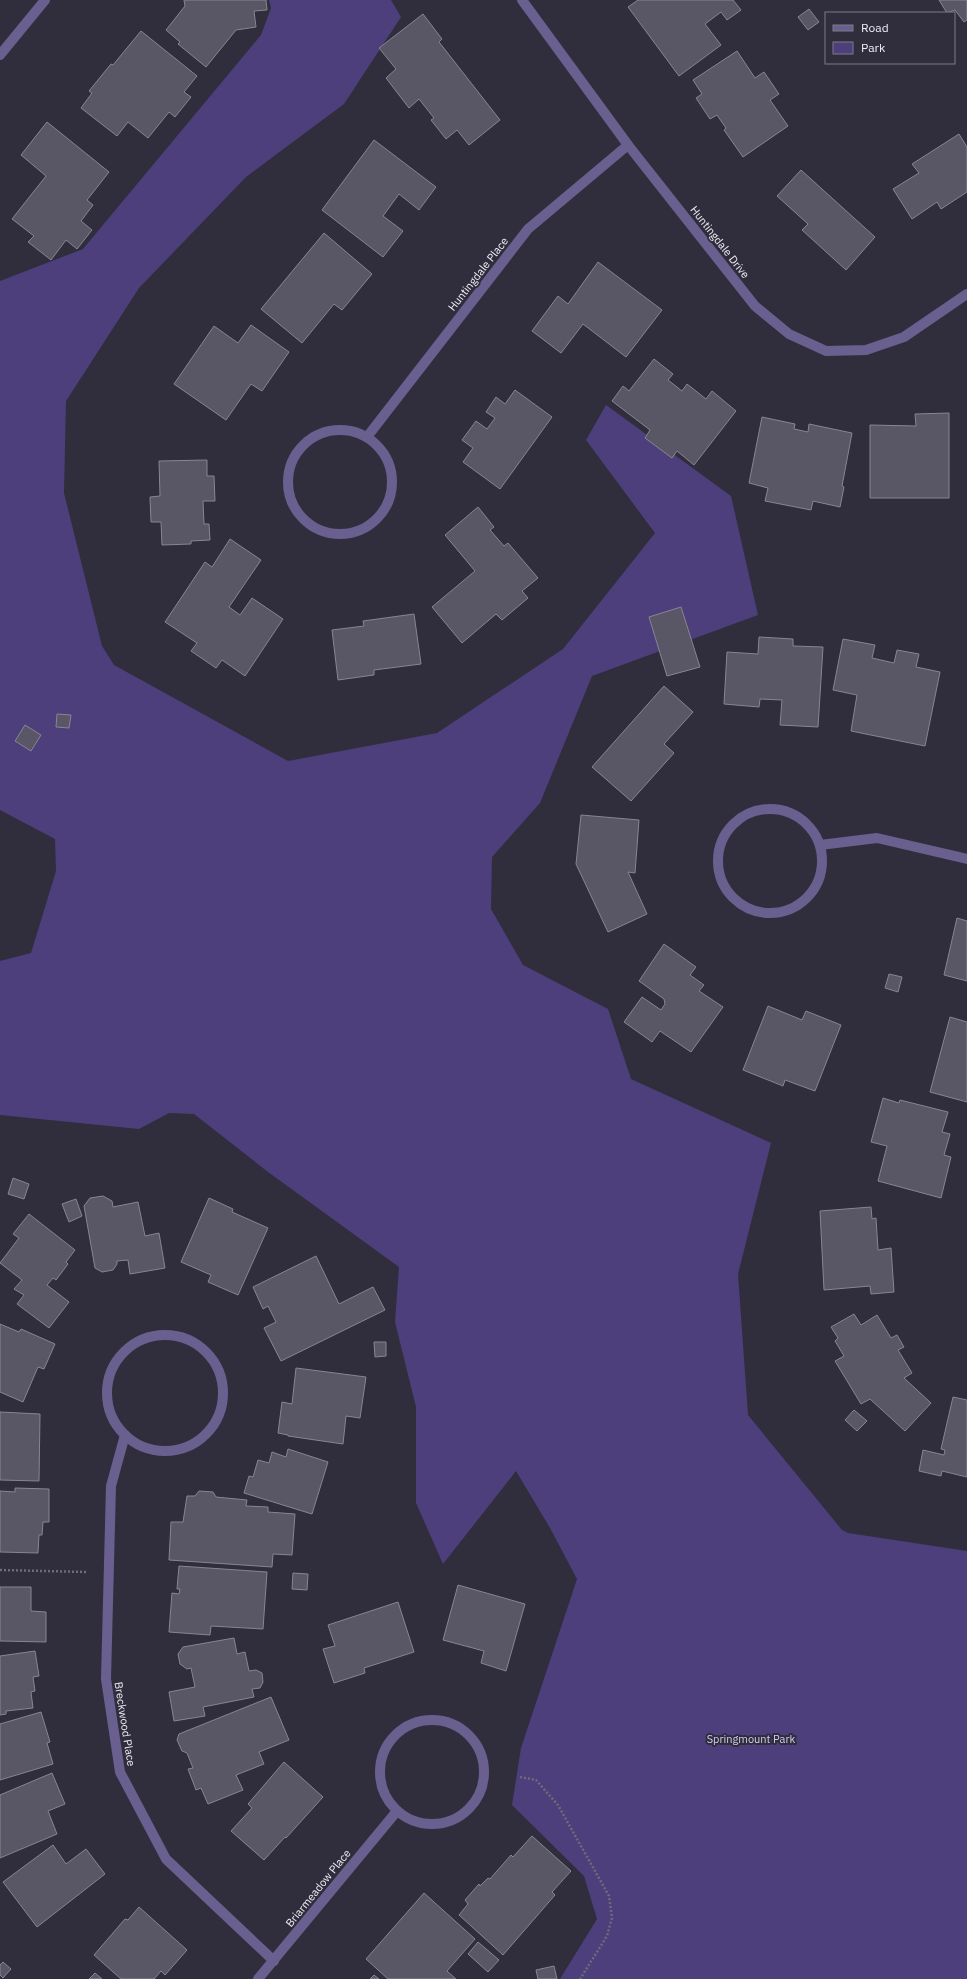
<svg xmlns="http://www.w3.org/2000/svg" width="967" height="1979" font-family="'IBM Plex Sans',sans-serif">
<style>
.green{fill:#4d3f7c}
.building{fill:#595766;stroke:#878596}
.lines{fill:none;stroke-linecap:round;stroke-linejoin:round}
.path{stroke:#6e6c79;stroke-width:2.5;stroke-dasharray:2 2;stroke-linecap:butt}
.minor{stroke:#696090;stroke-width:10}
.tertiary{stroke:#696090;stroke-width:10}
.labels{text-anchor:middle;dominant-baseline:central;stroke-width:4;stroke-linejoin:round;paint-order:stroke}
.street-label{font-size:11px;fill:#eeedf6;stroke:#302e3c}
.park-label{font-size:11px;fill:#d2ccf4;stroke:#302e3c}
</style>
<rect width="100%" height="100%" fill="#302e3c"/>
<!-- green -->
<path class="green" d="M269 0H391L401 17 344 104 246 177 139 288 66 401 64 493 102 646 114 665 288 761 437 733 563 649 655 533 586 440 606 405 731 496 758 615 592 676 540 803 492 857 491 909 523 965 608 1009 631 1079 771 1143 738 1274 748 1415 842 1530 848 1533 967 1551V1979H560L597 1919 584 1876 512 1805 521 1748 577 1579 550 1528 516 1471 443 1564 416 1503V1407L395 1322 399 1267 268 1172 194 1114 169 1113 139 1129 0 1115V961L31 953 56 871 55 839 0 810V281L83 249 261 35 271 8Z"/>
<!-- building -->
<g class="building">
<path d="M184 0H266L267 10 254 11 256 27 236 30 206 67 178 44 180 42 166 30 185 6Z"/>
<path d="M638 0H733L741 10 727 20 721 12 705 24 721 45 679 76 628 7Z"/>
<path d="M939 0H967V20L964 22 955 10 947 13Z"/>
<path d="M809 9 819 22 808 30 798 17Z"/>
<path d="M423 14 442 39 439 42 500 120 469 145 457 130 446 139 431 120 434 118 419 99 409 108 386 78 396 69 379 48Z"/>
<path d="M141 31 197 76 184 92 191 97 175 117 169 112 148 138 128 122 117 136 81 108 92 93 89 91 111 64 113 65Z"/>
<path d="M737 51 755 78 764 72 779 94 770 100 788 126 743 157 724 130 726 128 717 115 710 119 696 98 702 94 693 80Z"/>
<path d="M47 122 109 172 87 200 93 205 81 221 92 230 77 249 66 240 51 260 28 242 34 236 12 219 46 176 21 155Z"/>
<path d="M959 134 967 147V192L941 209 937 202 912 219 893 189 919 173 912 164Z"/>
<path d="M374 140 436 187 419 210 399 194 383 216 403 231 383 257 322 210Z"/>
<path d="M801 170 875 237 846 270 802 230 808 224 777 196Z"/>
<path d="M324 233 372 274 342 310 334 304 302 343 261 309Z"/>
<path d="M598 262 662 310 626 357 583 324 561 353 532 331 558 296 568 304Z"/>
<path d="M251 325 289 352 262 391 251 384 226 420 174 384 214 326 238 343Z"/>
<path d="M654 359 673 374 668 380 682 391 687 384 706 399 712 391 736 411 694 465 677 451 672 458 645 438 650 430 612 401 623 386 629 391Z"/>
<path d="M515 390 552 417 500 489 463 462 473 448 462 440 476 421 487 429 495 418 486 412 496 397 505 404Z"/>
<path d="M949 413V498H870V425L916 426 915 414Z"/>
<path d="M762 417 795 424 794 429 808 432 809 424 852 433 842 486 844 487 840 507 813 501 811 510 765 501 768 488 749 483Z"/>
<path d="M207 460V476H214L215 501H203L204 524H209L210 540 191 541V544L162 545 161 522H151L150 497 160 496 159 461Z"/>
<path d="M478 507 494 527 490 530 504 546 508 543 538 578 522 591 528 598 502 620 496 614 462 643 432 607 475 571 445 535Z"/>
<path d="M230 539 261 560 229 607 240 615 252 598 283 619 245 676 222 660 216 668 191 651 197 643 165 622 205 562 212 567Z"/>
<path d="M681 607 700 667 667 676 649 617Z"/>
<path d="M414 614 421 664 374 670V675L338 680 332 630 364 626 363 621Z"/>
<path d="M759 637 793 639V646L823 647 818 727 780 725 782 700 760 699 759 707 724 704 727 652 758 654Z"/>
<path d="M843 639 875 645 872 658 894 663 897 650 919 654 916 667 940 672 925 746 851 731 857 695 833 690Z"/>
<path d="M664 686 693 712 664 744 674 753 631 801 592 767Z"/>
<path d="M57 714 71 715 69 728 56 727Z"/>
<path d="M25 725 41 735 31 751 15 741Z"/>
<path d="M581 815 639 820 635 873 628 872 647 914 608 932 576 864Z"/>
<path d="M957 918 967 921V981L944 975Z"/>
<path d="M664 944 696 967 690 975 704 985 699 991 723 1007 691 1052 660 1031 652 1042 624 1022 642 997 661 1010 665 1004 664 999 639 981Z"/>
<path d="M889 974 902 977 898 992 885 988Z"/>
<path d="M768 1006 802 1020 806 1011 841 1025 815 1091 785 1080 783 1086 743 1070Z"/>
<path d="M950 1017 967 1022V1102L930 1092Z"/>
<path d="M883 1098 899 1103 900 1100 948 1112 942 1132 950 1134 944 1155 951 1157 941 1198 878 1181 887 1146 871 1142Z"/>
<path d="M13 1178 29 1184 24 1199 8 1194Z"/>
<path d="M103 1196 112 1201 113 1207 138 1202 145 1236 159 1233 165 1268 130 1274 128 1260 117 1261V1264L113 1270 102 1272 95 1268 84 1206 90 1198Z"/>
<path d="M209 1198 233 1209 232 1212 268 1228 238 1295 208 1282 211 1275 181 1262Z"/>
<path d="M76 1199 82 1216 69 1222 62 1204Z"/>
<path d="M871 1207 872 1219 876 1218 878 1250 891 1248 894 1292 871 1294 870 1286 824 1290 820 1211Z"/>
<path d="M29 1214 75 1250 66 1262 68 1264 56 1280 53 1278 47 1285 69 1302 49 1328 17 1304 24 1295 14 1289 22 1280 0 1263 19 1238 13 1234Z"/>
<path d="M316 1256 339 1304 373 1287 385 1310 281 1361 264 1328 276 1322 268 1306 263 1309 253 1287Z"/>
<path d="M854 1314 861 1325 877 1315 891 1338 897 1335 904 1347 898 1350 912 1373 904 1378 931 1403 905 1431 870 1399 861 1404 835 1361 844 1356 835 1341 838 1338 831 1327Z"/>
<path d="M0 1324 19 1332 21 1329 55 1344 44 1369 38 1367 23 1402 0 1392Z"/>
<path d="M374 1342H386V1356L375 1357Z"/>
<path d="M296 1368 366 1377 360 1418 346 1416 343 1444 288 1436V1435L278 1433 282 1402 292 1404Z"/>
<path d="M953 1397 967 1400V1477L942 1471 941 1476 919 1471 923 1450 944 1455 945 1450 941 1449Z"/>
<path d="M854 1410 867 1421 857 1431 845 1420Z"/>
<path d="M0 1412 40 1414 39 1481 0 1480Z"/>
<path d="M288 1449 328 1462 312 1514 244 1493 249 1476 253 1477 258 1460 269 1463 272 1452 286 1457Z"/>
<path d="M15 1488 49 1489V1522H43L42 1535H39L38 1553 0 1552V1491L15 1492Z"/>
<path d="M199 1491 213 1492 216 1497 247 1500 246 1506 268 1507V1512L295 1514 292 1555 273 1554 272 1567 169 1560 171 1522H183L187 1496H195Z"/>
<path d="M179 1566 267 1572 263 1629 211 1626 210 1635 169 1632 172 1593 179 1594 180 1589H177Z"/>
<path d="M293 1573 308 1574 307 1590 292 1589Z"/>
<path d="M458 1585 525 1604 506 1671 481 1663 484 1651 443 1640Z"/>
<path d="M0 1587H31V1611L46 1612V1642L0 1641Z"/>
<path d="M398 1602 414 1652 364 1668 365 1673 334 1683 323 1649 335 1646 328 1625Z"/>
<path d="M234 1638 237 1654 245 1652 249 1671 256 1670 262 1673 263 1682 260 1688 252 1689 254 1697 203 1707 205 1716 174 1721 169 1692 195 1687 191 1668 187 1669 180 1664 178 1654 183 1647Z"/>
<path d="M35 1651 39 1676 33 1677 35 1691 31 1692 33 1708 6 1711V1714L0 1715V1656Z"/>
<path d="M271 1697 289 1740 259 1752 264 1764 236 1775 243 1790 208 1804 201 1788 196 1790 188 1769 193 1768 187 1753 182 1751 177 1740 179 1734Z"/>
<path d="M41 1712 50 1742 47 1743 53 1764 0 1780V1724Z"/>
<path d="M284 1762 323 1797 286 1838 285 1837 264 1860 231 1831 252 1808 248 1804Z"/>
<path d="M52 1773 65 1804 48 1811 57 1834 0 1858V1795Z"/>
<path d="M532 1836 571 1871 552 1892 555 1895 503 1955 459 1915 468 1904 465 1900 479 1884 480 1886 488 1878 490 1879 511 1855 513 1857Z"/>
<path d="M53 1845 66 1864 86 1849 105 1874 37 1927 3 1882Z"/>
<path d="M424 1893 475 1939 447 1971 456 1979H388L366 1959Z"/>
<path d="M139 1907 187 1950 165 1975 161 1971 154 1979H121L94 1955 125 1919 128 1920Z"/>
<path d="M478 1942 499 1960 488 1972 468 1954Z"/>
<path d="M3 1962 11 1969 3 1978 0 1975V1965Z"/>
<path d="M554 1966 557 1979H538L536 1970Z"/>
<path d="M95 1973 102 1979H89Z"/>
<path d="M374 1975 379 1979H370Z"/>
</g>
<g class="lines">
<!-- path -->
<g class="path">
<path d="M0 1570 87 1572"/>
<path d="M520 1777 536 1780 558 1805 609 1896 612 1918 607 1936 580 1979"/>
</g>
<!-- minor -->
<g class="minor">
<path d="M522 0 628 145 755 306 789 334 826 351 866 350 904 337 967 294"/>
<circle cx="340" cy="482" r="52"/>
<path d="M367 437 528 229 628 145"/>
<circle cx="770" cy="861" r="52"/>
<path d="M820 845 877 838 967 859"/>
<circle cx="165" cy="1393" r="58"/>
<path d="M125 1435 111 1486 106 1679 120 1772 166 1859 274 1961"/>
<circle cx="432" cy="1772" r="52"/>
<path d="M258 1979 397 1811"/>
</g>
<!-- tertiary -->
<path class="tertiary" d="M0 55 45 0"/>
</g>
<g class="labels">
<!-- street labels -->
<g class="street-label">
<text transform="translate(720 242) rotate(52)">Huntingdale Drive</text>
<text transform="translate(478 274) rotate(-52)">Huntingdale Place</text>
<text transform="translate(125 1724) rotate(81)">Breckwood Place</text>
<text transform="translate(318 1888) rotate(-51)">Briarmeadow Place</text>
</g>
<!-- park labels -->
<g class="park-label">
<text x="751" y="1739">Springmount Park</text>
</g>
</g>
<!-- legend -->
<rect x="825" y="12" width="130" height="52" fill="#302e3c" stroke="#7c7a86"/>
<rect x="833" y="25" width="20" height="6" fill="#696090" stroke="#7c7a86"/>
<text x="861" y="32" font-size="12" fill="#eeedf6">Road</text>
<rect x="833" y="42" width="20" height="12" fill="#4d3f7c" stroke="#7c7a86"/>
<text x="861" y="52" font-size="12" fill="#eeedf6">Park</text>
</svg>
